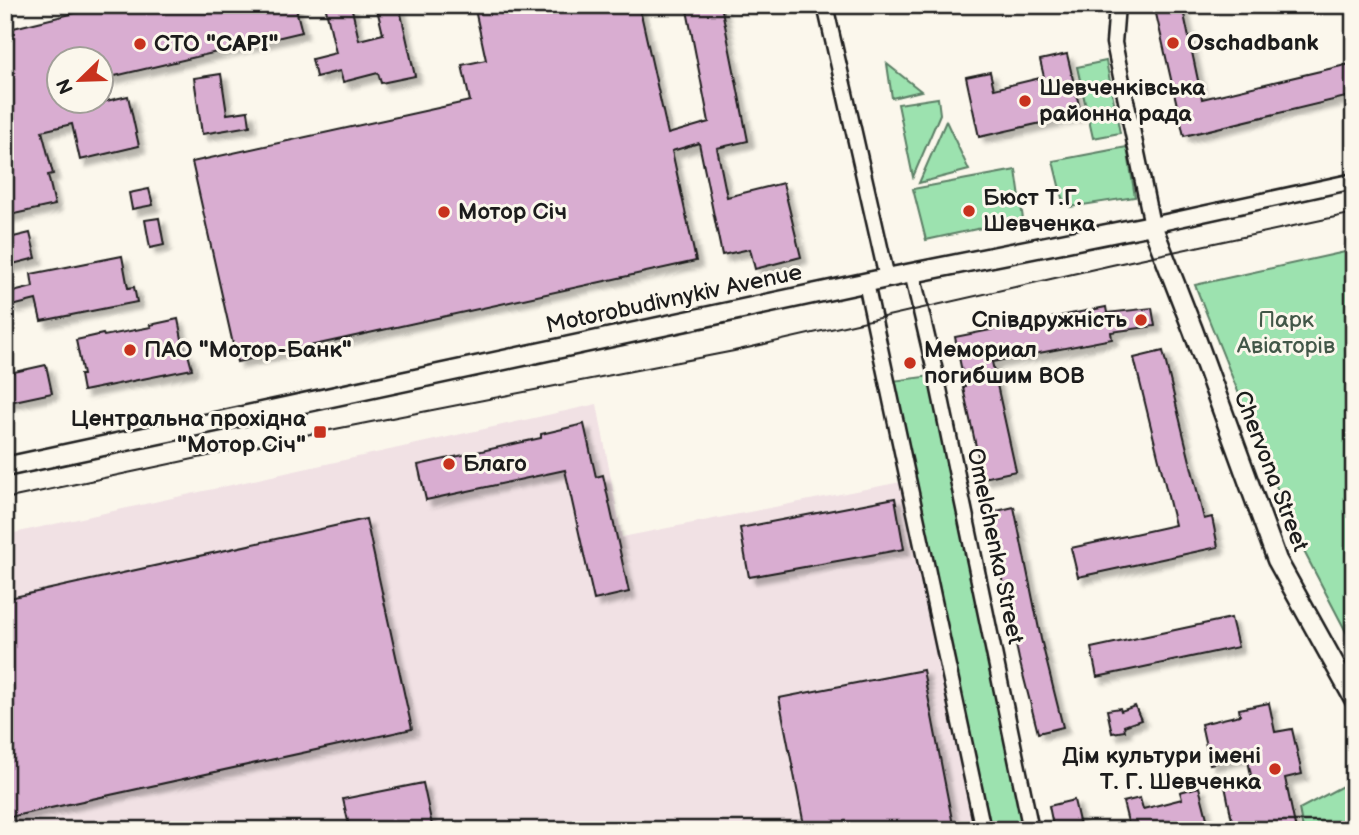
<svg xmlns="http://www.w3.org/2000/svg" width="1359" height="835" font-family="'Balsamiq Sans',sans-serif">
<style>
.built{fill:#f1e1e4}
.green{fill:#9ce2af;stroke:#5c7f66;stroke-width:2}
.building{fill:#d9add1;stroke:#1c1c1c;stroke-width:2;filter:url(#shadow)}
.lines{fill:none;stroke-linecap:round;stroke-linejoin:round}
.minor-casing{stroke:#1c1c1c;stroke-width:19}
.major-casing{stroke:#1c1c1c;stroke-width:23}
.minor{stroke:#fbf7ec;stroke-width:14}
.major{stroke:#fbf7ec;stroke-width:18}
.tram{stroke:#1c1c1c;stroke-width:2}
.poi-dot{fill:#c8321e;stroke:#fbf7ec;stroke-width:2.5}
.labels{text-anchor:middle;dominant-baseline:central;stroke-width:6;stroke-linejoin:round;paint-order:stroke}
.poi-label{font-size:23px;font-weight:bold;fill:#1c1c1c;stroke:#fbf7ec;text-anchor:start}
.street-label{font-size:23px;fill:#1c1c1c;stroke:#fbf7ec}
.park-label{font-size:23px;fill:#425748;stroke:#fbf7ec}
</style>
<defs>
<filter id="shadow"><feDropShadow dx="6" dy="6" stdDeviation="2" flood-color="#0004"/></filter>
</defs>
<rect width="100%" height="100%" fill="#fbf7ec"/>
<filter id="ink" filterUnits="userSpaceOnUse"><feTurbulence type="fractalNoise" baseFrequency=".0143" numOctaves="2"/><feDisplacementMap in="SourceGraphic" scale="14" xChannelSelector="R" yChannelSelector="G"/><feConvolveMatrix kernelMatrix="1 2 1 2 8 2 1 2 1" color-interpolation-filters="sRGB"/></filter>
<g filter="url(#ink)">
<!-- built -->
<path class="built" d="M597 404 622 537 906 481 979 830H5V535Z"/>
<!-- green -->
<g class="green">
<path d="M1106 61 1120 133 1093 138 1077 67Z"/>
<path d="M887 64 921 91 892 98Z"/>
<path d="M938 98 940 114 913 177 898 104Z"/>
<path d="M946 121 969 170 919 183Z"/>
<path d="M1127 147 1135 197 1070 207 1062 198 1053 161Z"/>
<path d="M1016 170 1023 219 926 240 913 189Z"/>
<path d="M1354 250V647L1297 538 1195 285Z"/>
<path d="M931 376 1025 830H989L892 381Z"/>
<path d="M1354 780V830H1303L1299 809Z"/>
</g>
<!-- building -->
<g class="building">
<path d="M108 5H295L302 32 102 79V60H60V102H89V105L128 96 139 146 80 160 72 124 42 131 53 174 48 175 55 205 5 216V30Z"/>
<path d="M325 5H351L359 40 383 34 376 5H399L415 76 381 83 378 73 343 82 340 71 316 77 312 59 336 53Z"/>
<path d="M474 5H639L668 134 709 122 686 5H721L748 141 717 148 727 197 783 183 801 257 755 269 750 249 722 255 699 143 672 151 696 261 237 362 192 162 470 101 462 65 486 60Z"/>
<path d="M1154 5H1182L1202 99 1354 63V95L1184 136Z"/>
<path d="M1067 54 1081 114 979 137 966 77 990 72 994 89 1044 77 1040 60Z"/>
<path d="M221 74 227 114 248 111 250 126 202 134 194 78Z"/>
<path d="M149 189 153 205 132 209 129 193Z"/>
<path d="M159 218 164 245 150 248 145 220Z"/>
<path d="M30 233 36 258 5 266V239Z"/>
<path d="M122 256 128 288 134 287 137 302 41 321 36 300 12 306 9 293 33 287 31 274Z"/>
<path d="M1106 307 1107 313 1152 308 1155 326 1111 332 1112 339 992 362 1016 471 983 478 963 388 965 387 955 337Z"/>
<path d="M178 319 185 354H188L192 369 83 391 80 375H83L76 340 103 334 104 336 151 327 150 325Z"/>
<path d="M1163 351 1204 519 1212 517 1218 547 1078 577 1071 548 1175 525 1134 358Z"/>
<path d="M46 365 52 393 5 403V374Z"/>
<path d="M584 424 596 477 603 475 629 592 594 600 565 470 426 500 418 465 541 438V434Z"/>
<path d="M895 498 904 549 749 577 740 528Z"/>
<path d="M1014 507 1041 639 1063 727 1038 733 1019 659 988 513Z"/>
<path d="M366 519 412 729 5 818V599Z"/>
<path d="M1231 618 1238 647 1097 677 1091 648Z"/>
<path d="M923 670 954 830H805L779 698Z"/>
<path d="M1269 703 1275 732 1292 729 1302 774 1285 778 1296 830H1234L1225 786 1252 780 1247 756 1210 764 1201 724 1240 715 1239 709Z"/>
<path d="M1135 706 1141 720 1124 726 1125 731 1112 733 1107 710 1120 708 1121 711Z"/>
<path d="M423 783 433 830H350L343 799Z"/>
<path d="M1199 787 1210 830H1130L1123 802 1140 798 1143 809 1182 799 1180 792Z"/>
<path d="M1074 800 1081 830H1054L1049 806Z"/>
</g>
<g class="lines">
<!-- minor casing -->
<g class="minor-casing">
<g id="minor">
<path d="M825 5 887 278"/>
<path d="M1117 5 1114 43 1152 225 1354 181"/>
<path d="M912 273 938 384 1031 830"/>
<path d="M866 283 983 830"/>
</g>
</g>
<!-- major casing -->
<g class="major-casing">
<path id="major" d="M5 467 887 278 1152 225 1193 330 1277 560 1354 699"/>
</g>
<!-- minor -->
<use href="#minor" class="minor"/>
<!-- major -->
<use href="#major" class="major"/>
<!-- tram -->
<path class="tram" d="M5 499 320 432 734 351 1112 265 1354 213"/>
</g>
</g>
<!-- markers -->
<g class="poi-dot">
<circle cx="1173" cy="43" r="7"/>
<circle cx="140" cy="44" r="7"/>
<circle cx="1025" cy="101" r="7"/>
<circle cx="969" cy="211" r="7"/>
<circle cx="444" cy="212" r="7"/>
<circle cx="1141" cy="320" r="7"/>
<circle cx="130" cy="350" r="7"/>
<circle cx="910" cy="363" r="7"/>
<rect x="313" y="425" width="14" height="14" rx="3.5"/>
<circle cx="449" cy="464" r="7"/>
<circle cx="1275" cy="769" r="7"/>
</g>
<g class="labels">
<!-- poi labels -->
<g class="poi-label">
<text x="1187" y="43">Oschadbank</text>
<text x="154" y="44">СТО "CAPI"</text>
<text x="1039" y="88">Шевченківська<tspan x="1039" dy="26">районна рада</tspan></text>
<text x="983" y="198">Бюст Т.Г.<tspan x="983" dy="26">Шевченка</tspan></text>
<text x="458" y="212">Мотор Січ</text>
<text x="1127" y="320" text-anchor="end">Співдружність</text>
<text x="144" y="350">ПАО "Мотор-Банк"</text>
<text x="924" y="350">Мемориал<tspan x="924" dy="26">погибшим ВОВ</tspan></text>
<text x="306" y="419" text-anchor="end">Центральна прохідна<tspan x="306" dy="26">"Мотор Січ"</tspan></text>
<text x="463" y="464">Благо</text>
<text x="1261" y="756" text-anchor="end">Дім культури імені<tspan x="1261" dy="26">Т. Г. Шевченка</tspan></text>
</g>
<!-- street labels -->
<g class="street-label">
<text transform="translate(674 299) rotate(-12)">Motorobudivnykiv Avenue</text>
<text transform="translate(1271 471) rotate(69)">Chervona Street</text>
<text transform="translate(995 546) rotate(78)">Omelchenka Street</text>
</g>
<!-- park labels -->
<g class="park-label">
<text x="1286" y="320">Парк<tspan x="1286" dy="26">Авіаторів</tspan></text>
</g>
</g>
<!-- margin -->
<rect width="1359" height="835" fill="none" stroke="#fbf7ec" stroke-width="28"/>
<rect x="14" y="14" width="1331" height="807" fill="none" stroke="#1c1c1c" stroke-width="2.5" filter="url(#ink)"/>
<!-- north arrow -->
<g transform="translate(80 80) rotate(247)"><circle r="33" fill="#fbf7ec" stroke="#a29f99" stroke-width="2"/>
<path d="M0-5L12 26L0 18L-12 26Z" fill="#c8321e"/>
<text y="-10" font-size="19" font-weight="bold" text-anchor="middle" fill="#1c1c1c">N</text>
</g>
</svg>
